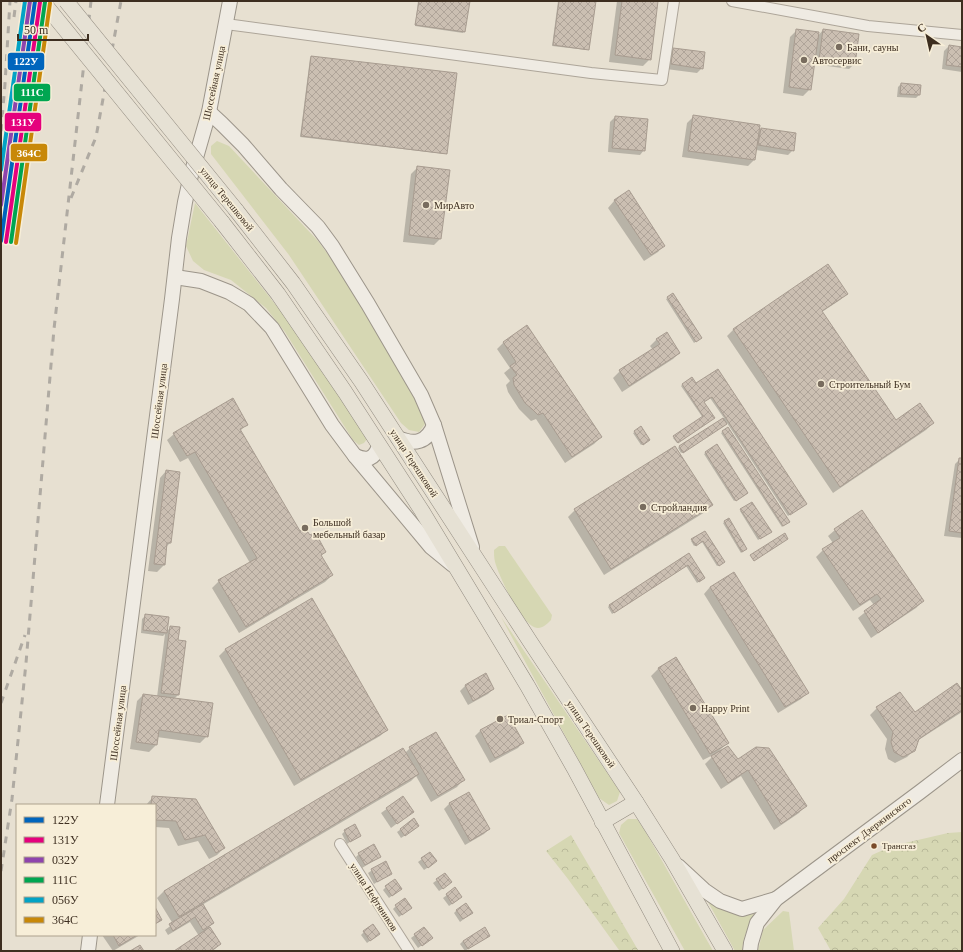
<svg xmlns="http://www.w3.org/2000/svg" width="963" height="952" font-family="Georgia,serif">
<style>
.green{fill:#d6d7b3}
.forest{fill:url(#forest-crowns)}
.shadow{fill:#0003}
.building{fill:url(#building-cross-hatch);stroke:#a89c90}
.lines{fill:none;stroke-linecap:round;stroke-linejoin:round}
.street-casing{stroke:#ada599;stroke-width:12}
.secondary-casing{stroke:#9c958a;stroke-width:16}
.primary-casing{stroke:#928b80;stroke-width:16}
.street{stroke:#efebe3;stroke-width:10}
.secondary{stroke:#efebe3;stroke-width:14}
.primary{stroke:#e6e1d4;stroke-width:15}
.rail{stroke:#afaaa2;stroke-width:3;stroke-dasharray:7 7;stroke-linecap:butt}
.primary-bridge-casing{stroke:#928b80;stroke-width:16;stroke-linecap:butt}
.primary-bridge{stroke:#e6e1d4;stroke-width:15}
.rail-1-casing{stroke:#f7eed8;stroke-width:7}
.rail-2-casing{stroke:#f7eed8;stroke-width:7}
.rail-3-casing{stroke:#f7eed8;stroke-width:7}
.rail-4-casing{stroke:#f7eed8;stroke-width:7}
.rail-5-casing{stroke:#f7eed8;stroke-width:7}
.rail-6-casing{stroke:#f7eed8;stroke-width:7}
.rail-1{stroke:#0065bd;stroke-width:4}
.rail-2{stroke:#e5007d;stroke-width:4}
.rail-3{stroke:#8e44ad;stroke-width:4}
.rail-4{stroke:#00a651;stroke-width:4}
.rail-5{stroke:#03a3c5;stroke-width:4}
.rail-6{stroke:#c88808;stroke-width:4}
.poi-dot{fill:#786c5e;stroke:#f7eed8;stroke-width:1.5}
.bus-dot{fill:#7a4b2a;stroke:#f7eed8;stroke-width:1.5}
.labels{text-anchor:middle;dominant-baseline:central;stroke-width:3.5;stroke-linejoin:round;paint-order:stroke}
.bus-label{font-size:9px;fill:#3d2e20;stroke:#f7eed8;text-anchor:start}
.poi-label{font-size:10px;fill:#3d2e20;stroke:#f7eed8;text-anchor:start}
.street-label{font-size:10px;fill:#3d2e20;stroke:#f7eed8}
.line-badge{stroke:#f7eed8;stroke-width:1.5}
.badge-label{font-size:11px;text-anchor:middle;font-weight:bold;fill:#fff}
</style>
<defs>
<pattern id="forest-crowns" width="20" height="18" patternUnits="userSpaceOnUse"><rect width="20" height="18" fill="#d6d7b3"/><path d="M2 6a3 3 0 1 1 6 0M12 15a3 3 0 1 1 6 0" fill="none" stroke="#b9b99a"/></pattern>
<pattern id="building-cross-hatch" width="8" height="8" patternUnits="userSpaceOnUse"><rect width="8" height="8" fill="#cbbfb2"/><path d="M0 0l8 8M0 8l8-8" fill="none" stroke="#afa499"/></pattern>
</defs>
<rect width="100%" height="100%" fill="#e7e0d1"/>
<!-- green -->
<g class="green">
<path d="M217 141 229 146 318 241 344 276 423 413 425 424 419 432 409 430 401 423 289 255 211 154V146Z"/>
<path d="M195 203 298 333 367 439 364 443 359 445 353 440 285 332 266 308 231 280 204 270 193 261 186 246Z"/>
<path d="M499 546H505L552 615 551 620C547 624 543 628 538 628 522 628 499 576 495 562 494 558 494 554 494 550Z"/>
<path d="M501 617 616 786 620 792 617 801 609 805 599 798Z"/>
<path d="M628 819H637L644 829 713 951H685L619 833 621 825Z"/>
<path d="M708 902C726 912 734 916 755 914 748 926 743 937 742 951H735Z"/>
<path d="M783 911 789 912 794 951H758L763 930Z"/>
</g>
<!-- forest -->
<g class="forest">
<path d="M962 832V951H831L818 928 844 899 872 855 892 846 948 833Z"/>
<path d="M571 835 638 950H619L568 879 546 851Z"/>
</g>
<!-- shadow -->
<g class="shadow">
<path d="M418 1H469L464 31 463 33 415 26Z"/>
<path d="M558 1H595L588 49 587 50 552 46Z"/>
<path d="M617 1H657L650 59 643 66 609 62Z"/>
<path d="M797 30 817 37 823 30 854 64 849 69 813 64 810 89 803 96 783 93 790 37Z"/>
<path d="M949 46 962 48V72L942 69 944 51Z"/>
<path d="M673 49 702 68 697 73 666 69 668 54Z"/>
<path d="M311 57 446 153 445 154 300 137 310 58Z"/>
<path d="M901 84 919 85V95L916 98 897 97 898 87Z"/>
<path d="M694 116 758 132 761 129 793 150 788 155 756 150 754 160 748 166 682 157 687 123Z"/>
<path d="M615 117 644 150 640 155 608 152 610 122Z"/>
<path d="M418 167 440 239 434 245 403 242 411 174Z"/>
<path d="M628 192 664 245 658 252 644 261 608 208 614 201Z"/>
<path d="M847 293 840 300 822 312 895 421 933 423 926 430 833 493 727 336 734 329Z"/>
<path d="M673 295 699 339 694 343 666 299Z"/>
<path d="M657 339 679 353 673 359 622 392 613 378 620 371 653 350 650 346Z"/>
<path d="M504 342 601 437 594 444 565 463 536 419 531 421 519 409 508 392 506 385 510 381 504 373 510 368 497 349Z"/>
<path d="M718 370 805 505 788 516 727 423 681 453 678 448 679 447 724 418 710 398 703 402 713 419 677 443 673 438 703 418 681 386 683 384 695 385Z"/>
<path d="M247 424 240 431 300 533 325 552 321 556 332 575 325 582 239 633 212 588 219 581 250 563 188 458 180 462 167 440 174 434Z"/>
<path d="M728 428 787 523 782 527 721 433Z"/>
<path d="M635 432 648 441 641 445 633 433Z"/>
<path d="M716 446 745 494 734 501 704 454Z"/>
<path d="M675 447 711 505 705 512 604 575 568 517 575 510Z"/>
<path d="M960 459H962V538L944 536 955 464Z"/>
<path d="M166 471 170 543 166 547 164 565 157 572 148 571 160 478Z"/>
<path d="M741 510 769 533 758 540 740 511Z"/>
<path d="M729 519 745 550 741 553 723 523Z"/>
<path d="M835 530 923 601 916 608 871 638 858 618 874 605 870 600 853 611 816 557 823 550 833 543 828 536Z"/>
<path d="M705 532 722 563 717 566 702 542 694 546 691 541Z"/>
<path d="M689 554 703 579 697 583 686 566 612 614 608 607 609 606Z"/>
<path d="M710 587 808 692 801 699 778 713 704 594Z"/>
<path d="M145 616 167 631 171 627 177 641 178 695 174 699 207 736 200 743 157 737 156 745 149 752 130 749 137 701 143 695 157 697 165 634 163 636 141 633 142 619Z"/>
<path d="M226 649 387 730 380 736 294 786 219 656Z"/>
<path d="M676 658 728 742 718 752 738 761 805 806 799 813 774 830 741 776 721 789 705 764 715 754 703 760 651 676 658 669Z"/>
<path d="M485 675 493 689 488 694 468 705 460 691 465 686Z"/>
<path d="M962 692V712L917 741 914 750 907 757 895 763 888 759 885 749 887 739 870 715 877 708 915 714Z"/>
<path d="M508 716 522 743 518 748 490 763 475 736 480 731Z"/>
<path d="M410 748 463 780 457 787 431 802 416 776 411 781 202 905 213 923 209 927 220 944 215 949 212 951H175L199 936 190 922 168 935 165 930 173 924 157 898 164 891 402 749 405 753Z"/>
<path d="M468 793 489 829 484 834 465 845 444 809 449 804Z"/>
<path d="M153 797 224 848 217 855 209 859 198 841 178 846 169 828 155 827V805H146Z"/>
<path d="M402 798 412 812 391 828 381 813Z"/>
<path d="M414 820 415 829 401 838 397 832Z"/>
<path d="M345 831 360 835 347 844 342 834Z"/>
<path d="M430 853 433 864 424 870 418 862Z"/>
<path d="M359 854 380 857 362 868 356 857Z"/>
<path d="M385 862 391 873 374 884 368 873Z"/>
<path d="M445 874 448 885 439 891 433 883Z"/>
<path d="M386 887 397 892 389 898 383 890Z"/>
<path d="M455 889 458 900 449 906 443 898Z"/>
<path d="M396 906 407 911 399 917 393 909Z"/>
<path d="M457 910 469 915 460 922 454 913Z"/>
<path d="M424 928 428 941 418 948 411 938Z"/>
<path d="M364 932 375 937 367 943 361 935Z"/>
<path d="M102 935H140L113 951Z"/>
<path d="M489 935 465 951 460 944 463 941Z"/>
</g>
<!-- building -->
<g class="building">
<path d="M419 1H470L465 32 415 25Z"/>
<path d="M559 1H596L589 50 553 45Z"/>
<path d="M622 1H658L651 60 615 55Z"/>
<path d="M796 29 819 32 811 90 789 87Z"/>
<path d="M823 29 859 34 855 65 819 60Z"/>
<path d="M949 45 962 47V67L946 65Z"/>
<path d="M673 48 705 52 703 69 671 64Z"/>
<path d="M311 56 457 73 447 154 301 136Z"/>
<path d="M901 83 921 85 920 95 900 94Z"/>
<path d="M693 115 760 125 755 160 688 151Z"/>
<path d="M615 116 648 119 645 151 612 148Z"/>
<path d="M761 128 796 133 794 151 758 145Z"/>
<path d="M417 166 450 170 441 239 409 235Z"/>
<path d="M629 190 665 246 651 255 614 200Z"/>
<path d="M828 264 848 294 822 311 896 420 920 403 934 423 840 487 733 329Z"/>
<path d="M673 293 702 338 696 342 667 297Z"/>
<path d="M527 325 602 437 572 457 543 413 538 415 533 410 525 403 514 385 513 378 517 375 510 366 516 362 503 342Z"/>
<path d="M667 332 680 353 629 386 619 370 660 344 656 339Z"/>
<path d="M718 369 807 504 790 515 712 397 704 402 715 418 678 443 673 436 703 416 682 384 692 377 696 383Z"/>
<path d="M233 398 248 425 240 429 300 531 305 528 310 535 315 532 326 552 321 555 333 575 246 627 218 580 257 558 195 452 187 456 173 433Z"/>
<path d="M723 418 727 424 683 453 679 446Z"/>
<path d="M641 426 650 440 643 445 634 431Z"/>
<path d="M728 427 790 522 783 526 722 431Z"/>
<path d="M717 444 748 493 736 501 705 452Z"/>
<path d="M675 446 713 505 611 569 574 509Z"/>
<path d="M959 458H962V533L949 531Z"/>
<path d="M166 470 180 472 171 543H167L165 565 154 564Z"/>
<path d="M752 502 772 532 760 539 740 509Z"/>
<path d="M862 510 924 601 878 633 864 611 881 599 877 594 860 605 822 549 840 538 834 529Z"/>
<path d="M729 518 747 549 742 552 724 521Z"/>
<path d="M705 531 725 562 719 566 703 541 696 546 691 539Z"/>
<path d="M785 533 788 539 754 561 750 555Z"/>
<path d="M689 553 705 578 699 582 688 565 614 613 609 605Z"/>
<path d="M734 572 809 693 785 707 710 587Z"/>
<path d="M312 598 388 730 301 780 225 649Z"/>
<path d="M145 614 169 617 167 633 143 630Z"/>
<path d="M170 626 180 627 178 640 186 641 179 695 161 693Z"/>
<path d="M676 657 729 743 710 754 658 668Z"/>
<path d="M486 673 494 689 473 701 465 685Z"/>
<path d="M957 683 962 690V710L919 739 915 751 903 757 894 752 891 742 893 732 876 707 900 692 915 712Z"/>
<path d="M143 694 213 703 208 737 159 730 157 745 136 742Z"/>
<path d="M508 715 524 743 495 758 480 730Z"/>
<path d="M436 732 465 780 438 796 409 747Z"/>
<path d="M728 746 738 759 756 747 769 748 807 806 781 824 748 770 728 783 711 756Z"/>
<path d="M403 748 419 774 179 917 164 891Z"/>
<path d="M469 792 490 829 470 841 449 803Z"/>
<path d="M152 796 196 799 225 848 216 853 205 835 185 840 176 821 155 820V805H151Z"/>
<path d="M403 796 414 812 397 824 386 808Z"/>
<path d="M414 818 419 826 405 836 400 829Z"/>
<path d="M355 824 361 836 350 842 344 830Z"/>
<path d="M374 844 381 857 365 865 358 853Z"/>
<path d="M430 852 437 861 428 868 421 858Z"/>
<path d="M386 861 392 874 377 882 371 869Z"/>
<path d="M445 873 452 882 443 889 436 879Z"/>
<path d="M395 879 402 889 392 896 385 886Z"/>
<path d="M455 887 462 897 452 904 446 894Z"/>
<path d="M405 898 412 908 402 915 395 905Z"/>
<path d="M466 903 473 913 463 919 456 910Z"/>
<path d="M203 904 214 923 203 930 195 917 173 931 169 924Z"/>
<path d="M155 907 162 920 155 924Z"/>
<path d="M373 924 380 934 370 941 363 931Z"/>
<path d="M210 927 221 944 211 951H174Z"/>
<path d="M424 927 433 938 422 946 414 934Z"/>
<path d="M485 927 490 936 468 949 463 941Z"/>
<path d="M113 935H137L119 946Z"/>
<path d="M140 945 144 951H130Z"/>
</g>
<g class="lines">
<!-- street casing -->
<g class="street-casing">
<g id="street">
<path d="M732 1 868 26 962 35"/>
<path d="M226 24 591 73 662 80 674 1"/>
<path d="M340 844 409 951"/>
</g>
</g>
<!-- secondary casing -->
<g class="secondary-casing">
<g id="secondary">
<path d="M209 112 222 124 243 145 281 189 318 227 332 246 368 304 421 395 434 425 472 547"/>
<path d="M175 277 201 281 229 292 249 304 272 328 332 425 355 456 431 547 453 565"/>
<path d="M398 438C414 445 427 443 434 425"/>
<path d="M355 456C367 461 374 460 379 446"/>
<path d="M107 805 172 299 179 238 185 202 191 175 209 112 230 1"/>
<path d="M678 866 704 890 720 901 742 909 776 899"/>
<path d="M88 951 90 935"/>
<path d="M750 951 751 943 757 923 776 899 920 792 962 760"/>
</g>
</g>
<!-- primary casing -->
<g class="primary-casing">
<g id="primary">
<path d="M236 210 293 283 361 381 531 643 636 802 672 859 725 951"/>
<path d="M222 222 278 294 345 392 422 511 527 685 574 768 672 951"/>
<path d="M602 822 636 802"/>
</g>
</g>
<!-- street -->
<use href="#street" class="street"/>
<!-- secondary -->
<use href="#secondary" class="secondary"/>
<!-- primary -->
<use href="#primary" class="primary"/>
<!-- rail -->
<g class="rail">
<path d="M14 17 16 1"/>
<path d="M1 131 5 84 10 1"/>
<path d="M71 198 96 137 121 1"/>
<path d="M1 703 25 635"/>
<path d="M1 871 12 799 26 663 54 329 91 1"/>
</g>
<!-- primary-bridge casing -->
<g class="primary-bridge-casing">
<g id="primary-bridge">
<path d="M42 1 222 222"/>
<path d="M66 1 236 210"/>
</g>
</g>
<!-- primary-bridge -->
<use href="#primary-bridge" class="primary-bridge"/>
<!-- rail-1 casing -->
<g class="rail-1-casing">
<path id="rail-1" d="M1 241 35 1"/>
</g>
<!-- rail-2 casing -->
<g class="rail-2-casing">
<path id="rail-2" d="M6 242 40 2"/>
</g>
<!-- rail-3 casing -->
<g class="rail-3-casing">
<path id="rail-3" d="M1 205 30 1"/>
</g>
<!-- rail-4 casing -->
<g class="rail-4-casing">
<path id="rail-4" d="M11 242 45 2"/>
</g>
<!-- rail-5 casing -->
<g class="rail-5-casing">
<path id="rail-5" d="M1 170 25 1"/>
</g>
<!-- rail-6 casing -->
<g class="rail-6-casing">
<path id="rail-6" d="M16 243 50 3"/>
</g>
<!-- rail-1 -->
<use href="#rail-1" class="rail-1"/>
<!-- rail-2 -->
<use href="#rail-2" class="rail-2"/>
<!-- rail-3 -->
<use href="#rail-3" class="rail-3"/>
<!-- rail-4 -->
<use href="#rail-4" class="rail-4"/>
<!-- rail-5 -->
<use href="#rail-5" class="rail-5"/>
<!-- rail-6 -->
<use href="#rail-6" class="rail-6"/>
</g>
<!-- markers -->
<g class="poi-dot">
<circle cx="839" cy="47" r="4"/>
<circle cx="804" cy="60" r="4"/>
<circle cx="426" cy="205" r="4"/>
<circle cx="821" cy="384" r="4"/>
<circle cx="643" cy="507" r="4"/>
<circle cx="305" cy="528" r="4"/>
<circle cx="693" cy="708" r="4"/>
<circle cx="500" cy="719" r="4"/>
</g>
<circle class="bus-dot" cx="874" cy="846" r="3.5"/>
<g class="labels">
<!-- bus labels -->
<g class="bus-label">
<text x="882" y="846">Трансгаз</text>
</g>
<!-- poi labels -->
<g class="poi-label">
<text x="847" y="47">Бани, сауны</text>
<text x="812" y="60">Автосервис</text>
<text x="434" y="205">МирАвто</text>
<text x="829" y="384">Строительный Бум</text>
<text x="651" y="507">Стройландия</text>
<text x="313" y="522">Большой<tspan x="313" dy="12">мебельный базар</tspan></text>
<text x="701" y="708">Happy Print</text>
<text x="508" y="719">Триал-Спорт</text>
</g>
<!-- street labels -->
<g class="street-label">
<text transform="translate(214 83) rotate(-78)">Шоссейная улица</text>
<text transform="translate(227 199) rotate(51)">улица Терешковой</text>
<text transform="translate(159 401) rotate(-83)">Шоссейная улица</text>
<text transform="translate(414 463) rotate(57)">улица Терешковой</text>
<text transform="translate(118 723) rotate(-83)">Шоссейная улица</text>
<text transform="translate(591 734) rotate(56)">улица Терешковой</text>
<text transform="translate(869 830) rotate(-37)">проспект Дзержинского</text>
<text transform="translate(374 897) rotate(57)">улица Нефтяников</text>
</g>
</g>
<g class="line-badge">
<rect x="7" y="52" width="38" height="19" rx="4" fill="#0065bd"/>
<rect x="13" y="83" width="38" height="19" rx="4" fill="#00a651"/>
<rect x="4" y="112" width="38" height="20" rx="4" fill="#e5007d"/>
<rect x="10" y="143" width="38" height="19" rx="4" fill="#c88808"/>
</g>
<g class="badge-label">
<text x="26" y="65">122У</text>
<text x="32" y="96">111С</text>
<text x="23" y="126">131У</text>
<text x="29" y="157">364С</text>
</g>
<!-- border -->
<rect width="963" height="952" fill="none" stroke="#3d2e20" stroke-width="4"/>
<!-- legend -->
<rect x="16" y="804" width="140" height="132" fill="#f7eed8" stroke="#ada18e"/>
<rect x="24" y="817" width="20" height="6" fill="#0065bd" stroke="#ada18e"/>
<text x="52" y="824" font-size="12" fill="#3d2e20">122У</text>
<rect x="24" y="837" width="20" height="6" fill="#e5007d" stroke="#ada18e"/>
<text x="52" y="844" font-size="12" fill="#3d2e20">131У</text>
<rect x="24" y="857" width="20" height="6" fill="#8e44ad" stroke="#ada18e"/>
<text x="52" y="864" font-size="12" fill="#3d2e20">032У</text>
<rect x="24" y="877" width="20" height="6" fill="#00a651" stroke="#ada18e"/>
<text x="52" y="884" font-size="12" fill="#3d2e20">111С</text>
<rect x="24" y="897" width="20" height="6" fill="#03a3c5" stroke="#ada18e"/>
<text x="52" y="904" font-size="12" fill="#3d2e20">056У</text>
<rect x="24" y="917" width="20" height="6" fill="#c88808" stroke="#ada18e"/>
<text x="52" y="924" font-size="12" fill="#3d2e20">364С</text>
<!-- north arrow -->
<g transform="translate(927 36) rotate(326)" stroke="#f7eed8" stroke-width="3" paint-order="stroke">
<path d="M0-3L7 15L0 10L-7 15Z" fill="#3d2e20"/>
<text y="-6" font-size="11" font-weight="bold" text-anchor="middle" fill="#3d2e20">С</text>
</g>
<!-- scale -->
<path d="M18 34v6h70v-6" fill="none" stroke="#3d2e20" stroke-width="2"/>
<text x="24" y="34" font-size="12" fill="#3d2e20" stroke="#f7eed8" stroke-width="3" paint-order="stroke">50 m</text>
</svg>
